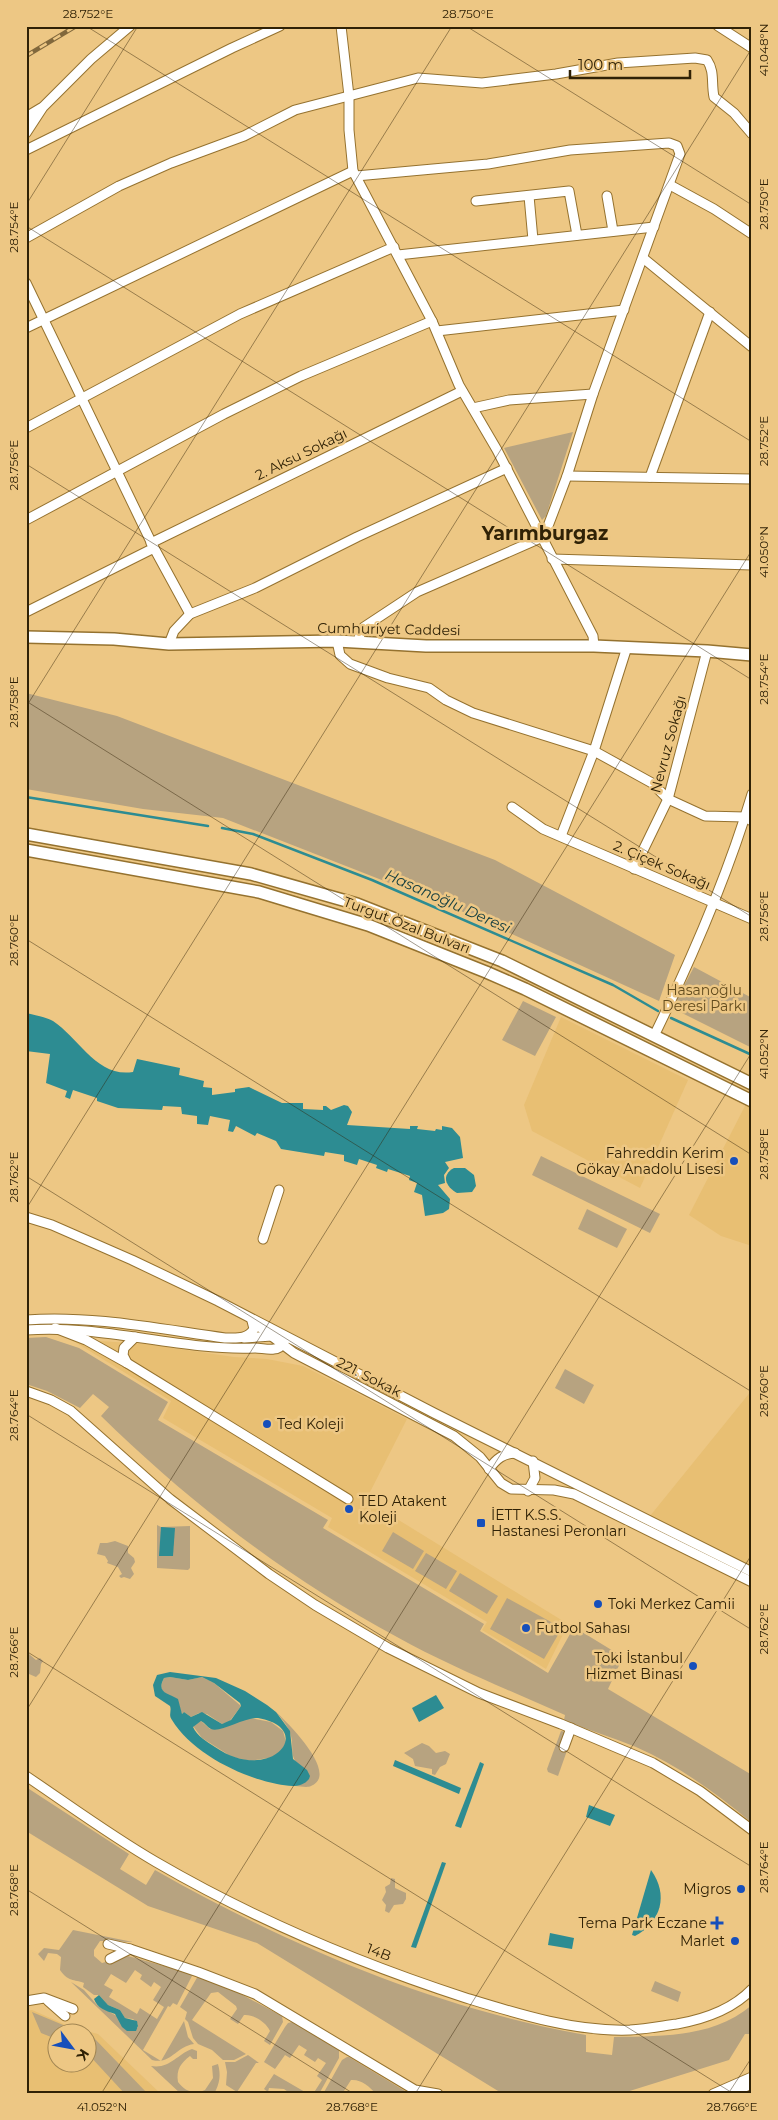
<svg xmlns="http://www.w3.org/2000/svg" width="778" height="2120" font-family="Montserrat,sans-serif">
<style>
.built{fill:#e8bf73;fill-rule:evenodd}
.green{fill:#b7a380;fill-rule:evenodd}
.water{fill:#2d8c92;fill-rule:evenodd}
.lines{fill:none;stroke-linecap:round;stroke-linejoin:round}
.stream{stroke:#2d8c92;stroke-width:2.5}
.minor-casing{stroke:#95722f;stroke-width:11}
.major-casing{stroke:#95722f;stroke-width:14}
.minor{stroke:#fff;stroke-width:9}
.major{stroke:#fff;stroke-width:11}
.rail-casing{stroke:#81683c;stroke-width:4.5}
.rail{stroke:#edc784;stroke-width:2.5;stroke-dasharray:8;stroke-linecap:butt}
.ticks{fill:none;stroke:#302206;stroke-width:1;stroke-opacity:0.45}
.poi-dot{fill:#164fbb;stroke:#edc784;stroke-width:2}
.labels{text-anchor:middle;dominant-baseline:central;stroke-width:5;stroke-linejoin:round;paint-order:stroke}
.street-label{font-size:14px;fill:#302206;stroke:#edc784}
.park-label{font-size:14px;fill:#634c1e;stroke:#edc784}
.poi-label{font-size:14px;fill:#302206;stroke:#edc784;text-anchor:end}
.water-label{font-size:15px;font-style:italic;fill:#123d40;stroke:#edc784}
.district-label{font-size:19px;font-weight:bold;fill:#302206;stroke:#edc784}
.neatline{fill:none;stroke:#302206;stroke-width:2}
.ticks-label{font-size:12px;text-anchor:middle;fill:#302206}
</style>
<rect width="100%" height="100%" fill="#edc784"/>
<!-- built -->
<g class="built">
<path d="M561 1017 688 1080 640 1188 532 1131 524 1105Z"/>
<path d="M746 1104 752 1107V1246L721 1236 689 1215Z"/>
<path d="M70 1339 145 1344 234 1357 267 1359 303 1366 407 1419 366 1500 568 1624 546 1669 482 1630 487 1622 328 1527 332 1518 163 1418 171 1401Z"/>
<path d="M752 1390V1569L650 1516Z"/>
<path d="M32 2010 71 2027 98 2034 161 2094H26V2011ZM58 2032H88V2062H58Z"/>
</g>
<!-- green -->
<g class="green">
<path d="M573 432 546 516 542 520 504 448Z"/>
<path d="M26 693 117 716 495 860 675 955 659 1001 466 913 223 818 143 809 26 789Z"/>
<path d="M694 967 752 998V1048L672 1008Z"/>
<path d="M523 1001 556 1017 535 1056 502 1040Z"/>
<path d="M541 1156 660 1214 650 1233 532 1175Z"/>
<path d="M587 1209 627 1229 617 1248 578 1229Z"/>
<path d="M46 1337 79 1348 168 1402 158 1420 328 1520 323 1528 484 1624 480 1631 548 1673 574 1627 623 1657 608 1689 752 1775V1823C716 1793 679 1766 636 1747 612 1737 587 1730 564 1720L565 1715C509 1690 451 1667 397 1637 288 1579 189 1502 101 1416L109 1407 93 1394 80 1408 47 1391 26 1384V1338Z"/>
<path d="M565 1369 594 1385 584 1404 555 1388Z"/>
<path d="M157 1525 161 1527 190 1526V1568L188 1570 157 1568Z"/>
<path d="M393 1532 424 1551 413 1569 382 1551Z"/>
<path d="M115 1541 128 1546V1553L134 1558 135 1562 131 1568 134 1574 130 1579 124 1577 121 1578 119 1576 122 1574 118 1567 107 1563 108 1561 105 1556 97 1554 100 1543H107Z"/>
<path d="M426 1553 457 1571 446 1589 415 1571Z"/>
<path d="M460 1573 498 1596 487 1614 449 1591Z"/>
<path d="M507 1598 562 1628 544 1659 490 1629Z"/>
<path d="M26 1645 29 1648V1654L36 1660 40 1658 43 1661 41 1664 40 1673 36 1677 29 1674 26 1670Z"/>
<path d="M170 1677 188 1680 202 1677 214 1683 241 1706 229 1722 222 1724 207 1714 199 1713 191 1717 184 1712 182 1714C180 1710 180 1706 178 1702 171 1692 155 1696 164 1678Z"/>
<path d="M276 1712C287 1722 340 1774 311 1786 307 1788 300 1786 295 1786L300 1785V1766C289 1757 294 1748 291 1736 289 1727 282 1719 276 1712Z"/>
<path d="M250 1718 271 1722 283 1731 286 1742 285 1748 274 1757 250 1761 232 1757 202 1738 193 1726 201 1721 210 1729Z"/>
<path d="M561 1731 566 1732 569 1745 558 1776 548 1772 547 1769Z"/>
<path d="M422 1743 429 1746 436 1753 445 1751 450 1754 446 1764 440 1767 435 1775 432 1774V1769L415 1766 413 1759 404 1753Z"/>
<path d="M26 1787 129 1854 120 1869 146 1885 155 1870C289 1946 434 2008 586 2035V2052L612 2055 614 2037C662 2036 713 2038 752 2005V2034H745L729 2060 620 2094H503L257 1943 148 1906 26 1831Z"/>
<path d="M391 1878 395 1879V1888L406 1893V1899L403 1904 394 1905 389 1913 385 1911 386 1905 382 1900 386 1892 385 1887 390 1884Z"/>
<path d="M73 1930 133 1942 100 1941 94 1950V1956L102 1963 128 1956 193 1974 177 2005 173 2003 170 2007 168 2006 143 2050 161 2061 184 2021 188 2037 194 2044C175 2047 171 2065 152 2060L71 1982 84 1990 97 2005 138 2028V2024L133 2019 125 2018 120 2010 108 2005 99 1995H94L83 1987 84 1983C74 1979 68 1982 60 1970L61 1957 57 1954 48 1953 44 1961 38 1954 44 1948 59 1950ZM135 1970 142 1975 140 1979 151 1987 154 1982 161 1987 153 2000 164 2007 157 2019 140 2008 137 2014 109 1997 113 1990 104 1985 111 1974 126 1983Z"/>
<path d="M198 1976 237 1992 282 2016 283 2022 270 2045 264 2041 270 2031C266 2022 253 2014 244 2015L238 2024 230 2019 237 2009 236 2006 218 1992 211 1993 192 2020 246 2054 234 2060H223L212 2050 198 2044 193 2038 188 2022 185 2019 187 2012 180 2007Z"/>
<path d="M655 1981 681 1992 678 2002 651 1991Z"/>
<path d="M32 2012 80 2032H58L57 2047 50 2041 51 2037 41 2033Z"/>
<path d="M292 2022 339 2050V2058L319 2094H313L322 2080 317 2076 326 2063 318 2058 315 2062 304 2055 307 2050 299 2045 290 2058 285 2055 275 2069 264 2062 285 2027 288 2023Z"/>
<path d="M88 2035 93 2037 148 2094H125L88 2054Z"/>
<path d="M192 2049 197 2051V2059H193L190 2056C181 2063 176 2069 178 2082 185 2091 193 2095 205 2090L213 2078 212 2066 218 2064C221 2075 220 2083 214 2094H181L151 2066C170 2069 176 2055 192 2049Z"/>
<path d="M248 2055 259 2063H256L237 2092 226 2085 227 2072 225 2062H235Z"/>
<path d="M347 2057H349L410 2094H376C369 2086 361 2079 351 2080L342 2094H323L342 2060Z"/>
<path d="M274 2074 305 2092 303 2094H291L284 2089 269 2088 268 2092 264 2089Z"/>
</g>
<!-- water -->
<g class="water">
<path d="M26 1013C34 1015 46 1017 53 1021 79 1038 97 1078 133 1072L137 1059 180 1068 179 1075 204 1081 203 1087 212 1088V1095L235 1092V1089L249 1087 282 1103H303V1109L323 1110V1106H326L331 1110 344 1105 348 1106 352 1112 347 1125 410 1129V1126H418L417 1129 435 1131 436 1129 442 1130V1126L452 1128 460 1137 463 1158 445 1162 449 1168 444 1175 445 1183 438 1185 450 1199 449 1209 443 1213 425 1216 422 1195 414 1192 417 1183 409 1180 410 1176 388 1169 387 1172 376 1168 377 1165 359 1159 357 1165 344 1161V1155L325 1152 324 1156 281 1149 276 1141 257 1133 255 1136 236 1126 233 1132 228 1131 230 1120 210 1116 208 1125 197 1124V1116L182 1114 181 1107 163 1106 162 1110 118 1108 97 1101V1098L73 1090 70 1099 65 1097 67 1091 46 1083 50 1054 26 1051Z"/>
<path d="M454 1168H465L474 1175 476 1186 472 1192 457 1193C445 1186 441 1175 454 1168Z"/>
<path d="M161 1527 175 1528 173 1556H159Z"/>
<path d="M170 1672 216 1678 245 1691 267 1705 276 1712 290 1731 293 1759 307 1770 310 1776 309 1779C301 1789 288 1786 277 1784 241 1777 192 1753 172 1720 168 1715 172 1711 170 1706L155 1696 153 1685 157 1675ZM170 1677 188 1680 202 1677 214 1683 240 1703 241 1706 231 1720 222 1724 202 1712 191 1717 184 1712 182 1714 178 1699C168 1693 156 1693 164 1678ZM258 1718C317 1728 272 1786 215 1747 207 1742 197 1736 193 1727L201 1721C205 1723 207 1727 211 1729 220 1733 243 1718 258 1718Z"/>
<path d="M436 1695 444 1708 419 1722 412 1708Z"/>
<path d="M395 1760 461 1788 459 1794 393 1766Z"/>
<path d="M480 1762 484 1764 461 1828 455 1826Z"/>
<path d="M589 1805 615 1815 610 1826 586 1817Z"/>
<path d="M442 1862 446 1863 416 1948 411 1947Z"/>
<path d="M651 1870C669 1895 661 1922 635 1936L632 1935Z"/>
<path d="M550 1933 574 1938 572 1949 548 1945Z"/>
<path d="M99 1995 108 2005 120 2010 125 2018 137 2021 138 2026 136 2031H127L122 2027 115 2014C106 2011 97 2008 94 1999Z"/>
</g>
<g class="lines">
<!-- stream -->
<g class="stream">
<path d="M26 797 208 826"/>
<path d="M222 828 253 834 372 880 613 985 658 1011"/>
<path d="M671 1018 752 1055"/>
</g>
<!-- minor casing -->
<g class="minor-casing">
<g id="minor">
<path d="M341 26 349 96V130L353 171 432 321 459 385 497 450 593 636 594 646"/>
<path d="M718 26 752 48"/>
<path d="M26 117 41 108"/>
<path d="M26 133 43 107 91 59 130 26"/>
<path d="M26 150 232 48 280 26"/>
<path d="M356 176 488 164 570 150 669 143 677 146 680 154 593 394 567 476 545 534 543 537 417 592 364 627 361 631 358 642"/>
<path d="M670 185 714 209 752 234"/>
<path d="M529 196 533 240"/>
<path d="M607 196 613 231"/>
<path d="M476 201 569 191 577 235"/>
<path d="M26 238 119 186 171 163 244 136 295 110 418 78 482 83 556 74 618 63 695 58 707 60C715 72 711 82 714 97L734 113 752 134"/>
<path d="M398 255 654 227"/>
<path d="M643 258 752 347"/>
<path d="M26 283 154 548 190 614"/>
<path d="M26 328 353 171"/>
<path d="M437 331 624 310"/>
<path d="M473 408 509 400 593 394"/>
<path d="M26 428 240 314 394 247"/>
<path d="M567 476 752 479"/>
<path d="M650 477 710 312"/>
<path d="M26 520 224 414 301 376 432 321"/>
<path d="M151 543 462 391"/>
<path d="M552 559 752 565"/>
<path d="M26 612 154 548"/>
<path d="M337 641 340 655 350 664 388 678 429 688 446 700 473 713 594 751 652 783 668 799 705 816 745 817 752 821"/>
<path d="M169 644 174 631 190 614 255 588 357 537 507 468"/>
<path d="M512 807 543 829 752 919"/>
<path d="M561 836 594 751 627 647"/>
<path d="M634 869 668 799 707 651"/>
<path d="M654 1036C692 958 727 878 752 794"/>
<path d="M26 1217 52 1225 132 1260 218 1301 434 1413 752 1572"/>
<path d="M263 1239 279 1190"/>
<path d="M26 1320C92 1315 159 1329 225 1338 236 1338 247 1340 254 1329L252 1321"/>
<path d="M55 1328 86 1340 127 1363 348 1499"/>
<path d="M261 1328 294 1353 454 1436 480 1457 501 1483 511 1489 554 1490 574 1494 752 1582"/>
<path d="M26 1330C103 1324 178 1351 255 1348 261 1348 268 1350 274 1349 279 1349 283 1344 285 1340"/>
<path d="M244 1338 272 1336"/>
<path d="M127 1363 123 1355 124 1348 135 1337"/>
<path d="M26 1391 51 1400 71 1411 170 1499 269 1574 315 1605 388 1648 479 1693 561 1724 653 1763 700 1791 752 1830"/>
<path d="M489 1469C497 1458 503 1454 515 1453"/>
<path d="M528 1491 535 1478 533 1461"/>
<path d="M564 1747 571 1728"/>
<path d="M26 1776C69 1805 111 1836 156 1862 254 1919 358 1963 466 1998 518 2014 575 2032 630 2030 646 2029 662 2026 677 2024 705 2019 732 2010 752 1989"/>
<path d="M108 1944 130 1949 110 1959"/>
<path d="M130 1949 198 1972 255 1994 415 2090 438 2094"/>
<path d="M26 2001 44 1998 73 2009"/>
<path d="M48 2001 65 2016"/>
<path d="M713 2094 752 2077"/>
<path d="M731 2094 751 2084"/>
</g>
</g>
<!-- major casing -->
<g class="major-casing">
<g id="major">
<path d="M26 637 114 639 169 644 337 641 426 646H594L707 651 752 655"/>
<path d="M26 834 251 874 357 904 502 961 752 1084"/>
<path d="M26 850 259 892 368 925 486 972 525 989 752 1101"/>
</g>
</g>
<!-- minor -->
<use href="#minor" class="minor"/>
<!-- major -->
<use href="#major" class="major"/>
<!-- rail casing -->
<g class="rail-casing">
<path id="rail" d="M26 56 76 26"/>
</g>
<!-- rail -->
<use href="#rail" class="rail"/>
</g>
<!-- ticks -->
<path class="ticks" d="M86 26 752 442M466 26 752 205M26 205 138 26M26 226 752 680M26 464 752 917M26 701 752 1155M26 707 452 26M26 939 752 1392M26 1176 752 1630M26 1209 752 48M26 1414 752 1867M26 1651 734 2094M26 1711 752 550M26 1889 354 2094M101 2094 752 1052M415 2094 752 1554M728 2094 752 2057"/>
<!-- markers -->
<g class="poi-dot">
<circle cx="734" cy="1161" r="5"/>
<circle cx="267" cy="1424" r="5"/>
<circle cx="349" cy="1509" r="5"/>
<rect x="476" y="1518" width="10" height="10" rx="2.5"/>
<circle cx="598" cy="1604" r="5"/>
<circle cx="526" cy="1628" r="5"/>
<circle cx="693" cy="1666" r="5"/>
<circle cx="741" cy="1889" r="5"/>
<path d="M714.5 1915.5h5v5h5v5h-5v5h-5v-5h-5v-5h5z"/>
<circle cx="735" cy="1941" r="5"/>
</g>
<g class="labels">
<!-- street labels -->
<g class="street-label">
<text transform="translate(301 454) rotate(-26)">2. Aksu Sokağı</text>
<text transform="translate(389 629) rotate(1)">Cumhuriyet Caddesi</text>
<text transform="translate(668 744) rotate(-75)">Nevruz Sokağı</text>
<text transform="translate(662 865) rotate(23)">2. Çiçek Sokağı</text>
<text transform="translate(407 925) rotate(21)">Turgut Özal Bulvarı</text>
<text transform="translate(369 1377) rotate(27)">221. Sokak</text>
<text transform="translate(379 1952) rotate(21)">14B</text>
</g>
<!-- park labels -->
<g class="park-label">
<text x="704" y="990">Hasanoğlu<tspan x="704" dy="16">Deresi Parkı</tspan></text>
</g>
<!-- poi labels -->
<g class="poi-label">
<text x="724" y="1153">Fahreddin Kerim<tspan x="724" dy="16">Gökay Anadolu Lisesi</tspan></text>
<text x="277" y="1424" text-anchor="start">Ted Koleji</text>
<text x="359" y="1501" text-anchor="start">TED Atakent<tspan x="359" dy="16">Koleji</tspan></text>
<text x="491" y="1515" text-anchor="start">İETT K.S.S.<tspan x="491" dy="16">Hastanesi Peronları</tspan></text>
<text x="608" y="1604" text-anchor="start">Toki Merkez Camii</text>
<text x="536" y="1628" text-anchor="start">Futbol Sahası</text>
<text x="683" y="1658">Toki İstanbul<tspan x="683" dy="16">Hizmet Binası</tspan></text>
<text x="731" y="1889">Migros</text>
<text x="707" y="1923">Tema Park Eczane</text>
<text x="725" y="1941">Marlet</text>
</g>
<!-- water labels -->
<g class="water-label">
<text transform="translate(448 901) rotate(24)">Hasanoğlu Deresi</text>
</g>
<!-- district labels -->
<g class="district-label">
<text x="545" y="533">Yarımburgaz</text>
</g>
</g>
<!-- border -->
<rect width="778" height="2120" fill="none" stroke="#edc784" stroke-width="55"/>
<!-- north arrow -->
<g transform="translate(72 2048) rotate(122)"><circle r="24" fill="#edc784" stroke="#a18552"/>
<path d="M0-4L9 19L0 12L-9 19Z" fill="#164fbb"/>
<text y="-8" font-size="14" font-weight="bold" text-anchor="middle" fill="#302206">K</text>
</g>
<!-- scale -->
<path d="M570 70v8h120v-8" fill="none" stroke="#302206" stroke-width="2.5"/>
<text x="578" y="70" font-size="15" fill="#302206" stroke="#edc784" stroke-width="4" paint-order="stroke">100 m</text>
<rect x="28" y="28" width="722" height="2064" class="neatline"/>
<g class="ticks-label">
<text x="88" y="18">28.752°E</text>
<text x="468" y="18">28.750°E</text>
<text transform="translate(764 50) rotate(-90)" y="4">41.048°N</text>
<text transform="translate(764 204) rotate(-90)" y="4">28.750°E</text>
<text transform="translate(14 227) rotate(-90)" y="4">28.754°E</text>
<text transform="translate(764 441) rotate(-90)" y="4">28.752°E</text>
<text transform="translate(14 465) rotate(-90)" y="4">28.756°E</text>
<text transform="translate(764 552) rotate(-90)" y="4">41.050°N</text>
<text transform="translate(764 679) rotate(-90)" y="4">28.754°E</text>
<text transform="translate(14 702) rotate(-90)" y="4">28.758°E</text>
<text transform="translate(764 916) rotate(-90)" y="4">28.756°E</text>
<text transform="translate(14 940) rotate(-90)" y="4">28.760°E</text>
<text transform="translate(764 1054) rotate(-90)" y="4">41.052°N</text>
<text transform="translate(764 1154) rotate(-90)" y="4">28.758°E</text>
<text transform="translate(14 1177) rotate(-90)" y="4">28.762°E</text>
<text transform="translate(764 1391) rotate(-90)" y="4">28.760°E</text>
<text transform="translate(14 1415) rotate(-90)" y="4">28.764°E</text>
<text transform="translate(764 1629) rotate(-90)" y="4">28.762°E</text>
<text transform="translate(14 1652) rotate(-90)" y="4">28.766°E</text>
<text transform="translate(764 1867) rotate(-90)" y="4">28.764°E</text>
<text transform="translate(14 1890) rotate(-90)" y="4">28.768°E</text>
<text x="102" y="2111">41.052°N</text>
<text x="352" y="2111">28.768°E</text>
<text x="732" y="2111">28.766°E</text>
</g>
</svg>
